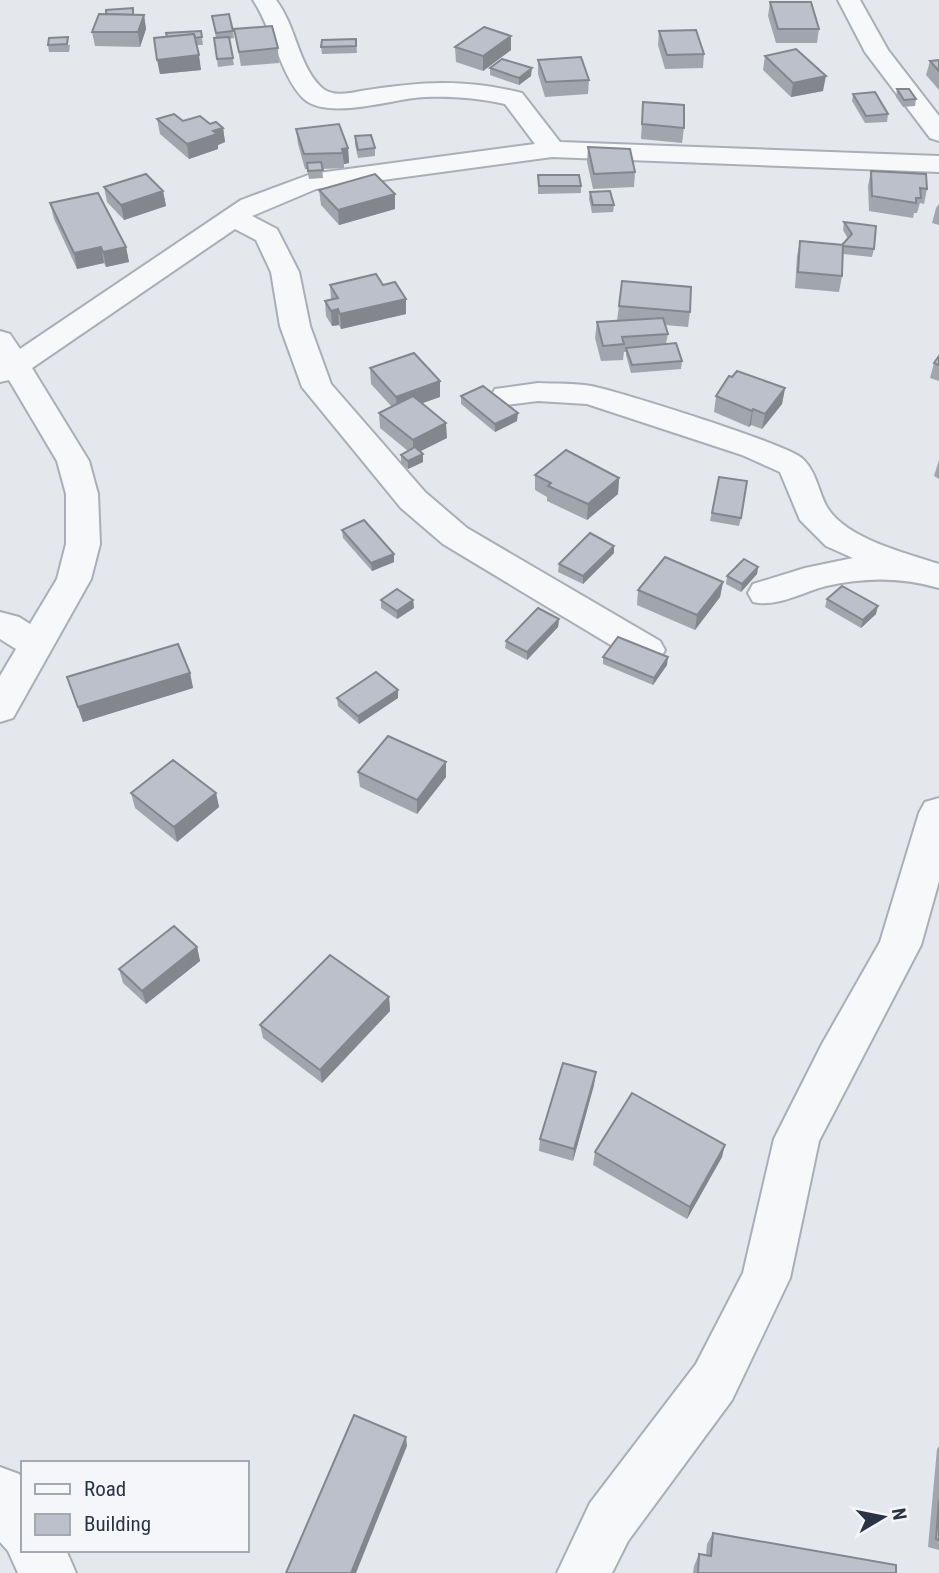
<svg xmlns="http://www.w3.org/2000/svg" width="939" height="1573" font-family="'Roboto Condensed',sans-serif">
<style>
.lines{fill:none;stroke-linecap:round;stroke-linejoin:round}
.minor-casing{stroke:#a9aeb7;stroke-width:4}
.minor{fill:#f7f8fa;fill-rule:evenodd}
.wall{fill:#a1a5ae}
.shaded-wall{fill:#83868d}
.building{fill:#bbc0ca;stroke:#83868d;stroke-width:2}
</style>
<rect width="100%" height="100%" fill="#e4e7ec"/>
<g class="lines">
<!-- minor casing -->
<g class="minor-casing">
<g id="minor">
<path d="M253 0H276C296 26 298 64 320 86 330 97 347 94 361 91 419 82 463 78 522 93L560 142 939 156V172L552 157 316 189 252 216 277 229 299 272 310 326 331 384 425 492 467 528 660 641 665 650 660 659 647 663 634 659 443 544 401 508 302 387 280 326 271 272 256 240 235 229 32 368 89 461 98 494 100 544 91 579 13 718 0 722V676L16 649 0 639V612L19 617 30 624 57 579 66 544V494L57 461 9 380 0 382V331L10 334 20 349 241 200 311 174 535 144 505 104C478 98 453 96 425 97 394 98 329 121 304 99 282 79 272 28 253 0Z"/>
<path d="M838 0H860L888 50 939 116V141L930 138 865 52Z"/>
<path d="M538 383C555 384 574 383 591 386 618 391 790 445 803 459 817 473 818 491 827 507 846 539 906 553 939 564V588C901 577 865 577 826 586 803 592 776 608 753 602L748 593 753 584 805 568 853 558 826 546 800 520 780 472 742 455 587 404 538 401 506 405 495 403 491 396 495 389Z"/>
<path d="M939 798V881L921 945 819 1141 790 1278 732 1400 628 1541 612 1573H557L590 1503 696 1364 743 1273 774 1139 822 1044 880 942 919 813 925 802Z"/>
<path d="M0 1467 19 1474 23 1481V1550H66L76 1573H18L8 1551 0 1542Z"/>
</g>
</g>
<!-- minor -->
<use href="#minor" class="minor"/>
</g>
<!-- wall -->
<g class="wall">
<path d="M770 2 819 29 817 43H776L768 16Z"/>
<path d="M133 8 134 15H144L146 29 140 47 95 46 92 32 106 14Z"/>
<path d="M212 16 233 31 234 38 229 39 234 65 218 67 214 38H216Z"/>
<path d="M234 29 278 48 279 63 241 66Z"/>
<path d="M201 31 203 45H196L201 70 160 74 154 38Z"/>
<path d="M659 31 704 54 703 68 665 69 658 45Z"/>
<path d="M511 36V50L483 71 456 62 455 47Z"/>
<path d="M356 39 357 53 322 54 321 47Z"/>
<path d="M48 45H70L69 52H49Z"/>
<path d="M765 56 823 91 791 97 763 70Z"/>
<path d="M538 60 589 80 588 94 545 97 538 74Z"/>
<path d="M939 60V90L926 75 930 61Z"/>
<path d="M490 68 531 76 519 85 490 75Z"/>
<path d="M897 89 916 99 915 106 903 107 896 97Z"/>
<path d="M853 94 888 114 887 122 865 123 852 101Z"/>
<path d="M643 102 684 128 682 143 641 139Z"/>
<path d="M157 119 210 124 223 128 225 142 218 145V149L189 159 160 134Z"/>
<path d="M296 129 348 148 349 163 344 164V168L322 169 323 178 309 179 307 169H305L298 144Z"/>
<path d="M355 136 375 148V156L358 158 355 144Z"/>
<path d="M588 147 635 172 634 187 593 189 587 162Z"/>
<path d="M871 171 927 189 924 204 920 203 917 213H914L913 218 869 211 868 186Z"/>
<path d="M538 175 581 186V193L538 194Z"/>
<path d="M104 187 163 191 166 206 124 220 107 202Z"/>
<path d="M319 190 395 209 339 225 321 205Z"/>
<path d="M590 192 614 205 613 212 592 213 589 199Z"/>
<path d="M50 203 126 247 129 262 106 267 104 263 77 269 54 219Z"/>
<path d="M939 204V225L932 223 936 208Z"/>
<path d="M844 222 874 249 872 257 843 254 842 276 839 292 795 288 797 256 800 241 842 245 848 239 843 230Z"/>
<path d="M622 281 690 312 688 327 665 325 668 334 666 344 682 361 681 369 631 373 626 355V352H624L623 360 601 361 595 338 597 322 617 321Z"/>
<path d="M330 285 406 314 341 329 339 325 332 326 326 316 325 301 331 299Z"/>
<path d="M939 356V381L930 378 934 363Z"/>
<path d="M370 368 440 397 422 403 447 438 420 451 423 462 408 469 401 463V455L408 451 380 428 379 413 392 407 371 384Z"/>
<path d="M785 388 782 404 762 429 751 425 749 427 714 412 716 396Z"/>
<path d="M461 396 517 421 495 432 461 404Z"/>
<path d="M939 460V479L934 476Z"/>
<path d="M535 475 619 478 618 494 587 520 547 501V497L535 490Z"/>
<path d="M719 477 741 518 739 526 710 521Z"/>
<path d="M342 530 394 554V562L372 571 343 538Z"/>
<path d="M614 553 583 584 558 572 559 564Z"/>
<path d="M758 567 757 574 741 592 726 584 727 576Z"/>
<path d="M723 582 720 597 695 630 637 605 638 590Z"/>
<path d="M827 599 876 614 861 628 825 607Z"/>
<path d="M381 600H413L414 608 397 619 381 608Z"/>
<path d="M559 619 558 627 527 660 505 648 506 641Z"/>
<path d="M603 657 667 665 653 685 603 664Z"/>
<path d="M190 673 193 688 83 722 67 677Z"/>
<path d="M398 690V698L359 724 338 706 337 698Z"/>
<path d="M358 772 446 777 417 814 360 787Z"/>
<path d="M131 793H216L219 807 177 842 135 808Z"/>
<path d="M197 947 200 961 146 1004 123 983 119 969Z"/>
<path d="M389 997 390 1011 322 1083 263 1038 260 1025Z"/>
<path d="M594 1085 573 1161 539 1151 540 1139Z"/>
<path d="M595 1152 722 1157 687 1219 593 1165Z"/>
<path d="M939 1446V1550L928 1547 937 1449Z"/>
<path d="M713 1533 896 1573H693L694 1566 699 1554 706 1555 707 1544Z"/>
</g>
<!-- shaded-wall -->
<g class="shaded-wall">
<path d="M144 15 146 29 140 47 138 32Z"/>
<path d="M511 36V50L483 71V56Z"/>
<path d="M199 55 201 70 160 74 157 60Z"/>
<path d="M532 68 531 76 519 85V78Z"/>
<path d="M826 76 823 91 791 97 793 83Z"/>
<path d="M223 128 225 142 218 145V149L189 159 187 144 213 131Z"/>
<path d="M348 148 349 163 344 164 342 149Z"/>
<path d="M163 191 166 206 124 220 121 205Z"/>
<path d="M395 194V209L339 225 338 210Z"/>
<path d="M101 247 104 263 77 269 74 253Z"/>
<path d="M126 247 129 262 106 267 103 252Z"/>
<path d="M406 299V314L341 329 340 314Z"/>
<path d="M338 309 339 325 332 326 331 311Z"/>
<path d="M440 381V397L397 412 396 397Z"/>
<path d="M785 388 782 404 762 429 765 414Z"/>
<path d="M753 409 751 425 749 427 752 411Z"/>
<path d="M518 413 517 421 495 432V424Z"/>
<path d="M446 423 447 438 413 455V440Z"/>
<path d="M423 454V462L408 469V461Z"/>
<path d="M619 478 618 494 587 520 588 504Z"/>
<path d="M614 546V553L583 584V576Z"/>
<path d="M394 554V562L372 571 371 563Z"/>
<path d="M758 567 757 574 741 592 742 584Z"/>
<path d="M723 582 720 597 695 630 697 615Z"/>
<path d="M413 600 414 608 397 619V611Z"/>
<path d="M878 606 876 614 861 628 863 620Z"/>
<path d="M559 619 558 627 527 660V652Z"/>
<path d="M668 657 667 665 653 685 654 678Z"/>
<path d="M190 673 193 688 83 722 78 707Z"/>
<path d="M398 690V698L359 724 358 716Z"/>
<path d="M446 762V777L417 814V800Z"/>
<path d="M216 793 219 807 177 842 174 827Z"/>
<path d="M197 947 200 961 146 1004 142 991Z"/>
<path d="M389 997 390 1011 322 1083 320 1070Z"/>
<path d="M596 1072 594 1085 573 1161 574 1149Z"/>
<path d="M725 1145 722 1157 687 1219 690 1207Z"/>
<path d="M406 1437 407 1446 356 1573H351Z"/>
</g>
<!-- building -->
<g class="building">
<path d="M770 2H811L819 29H778Z"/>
<path d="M133 8V15L106 14V10Z"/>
<path d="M99 14 144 15 138 32H92Z"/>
<path d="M229 14 233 31 216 33 212 16Z"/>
<path d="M272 26 278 48 239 52 234 29Z"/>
<path d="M484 27 511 36 483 56 455 47Z"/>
<path d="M696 30 704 54 667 55 659 31Z"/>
<path d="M201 31 202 37 195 38 194 34 167 37 166 33Z"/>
<path d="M194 34 199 55 157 60 154 38Z"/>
<path d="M68 37 67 44 48 45 49 38Z"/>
<path d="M229 37 233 58 217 59 214 38Z"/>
<path d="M356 39V46L321 47 322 40Z"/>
<path d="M796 49 826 76 793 83 765 56Z"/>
<path d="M581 57 589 80 546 82 538 60Z"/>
<path d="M502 59 532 68 519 78 490 68Z"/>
<path d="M939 60V71L930 61Z"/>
<path d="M897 89H909L916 99 904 100Z"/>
<path d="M875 92 888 114 866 116 853 94Z"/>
<path d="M643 102 684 105V128L642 124Z"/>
<path d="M174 114 183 121 200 116 210 124 216 122 223 128 213 131 217 134 187 144 157 119Z"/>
<path d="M339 124 348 148 342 149 343 153 304 154 296 129Z"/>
<path d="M371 135 375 148 358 150 355 136Z"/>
<path d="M588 147 630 149 635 172 594 174Z"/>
<path d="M321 162 323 170 308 171 307 163Z"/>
<path d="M871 171 926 174 927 189 920 188 921 198H916V203L872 196Z"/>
<path d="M146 174 163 191 121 205 104 187Z"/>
<path d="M375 174 395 194 338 210 319 190Z"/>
<path d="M538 175H579L581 186H539Z"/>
<path d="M610 191 614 205H593L590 192Z"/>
<path d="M98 193 126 247 103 252 101 247 74 253 50 203Z"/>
<path d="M844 222 876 226 874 249 843 246 842 245 852 234Z"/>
<path d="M800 241 843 245 842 276 798 272Z"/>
<path d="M376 274 383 285 395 282 406 299 340 314 338 309 331 311 325 301 338 298 330 285Z"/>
<path d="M622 281 691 287 690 312 619 306Z"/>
<path d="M663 318 668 334 622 337 624 344 603 346 597 322Z"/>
<path d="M676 343 682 361 632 365 626 348Z"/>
<path d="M414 353 440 381 396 397 370 368Z"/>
<path d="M939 356V365L934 363Z"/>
<path d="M737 371 785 388 765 414 753 409 752 411 716 396 729 376 732 377Z"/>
<path d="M483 386 518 413 495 424 461 396Z"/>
<path d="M413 396 446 423 413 440 379 413Z"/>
<path d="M415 447 423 454 408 461 401 455Z"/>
<path d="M566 450 619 478 588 504 548 486 551 483 535 475Z"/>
<path d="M719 477 747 481 741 518 712 513Z"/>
<path d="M364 520 394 554 371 563 342 530Z"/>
<path d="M590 533 614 546 583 576 559 564Z"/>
<path d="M665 557 723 582 697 615 638 590Z"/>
<path d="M744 559 758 567 742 584 727 576Z"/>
<path d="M842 586 878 606 863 620 827 599Z"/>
<path d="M397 589 413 600 397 611 381 600Z"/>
<path d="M538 608 559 619 527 652 506 641Z"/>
<path d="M618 637 668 657 654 678 603 657Z"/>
<path d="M178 644 190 673 78 707 67 677Z"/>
<path d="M376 672 398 690 358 716 337 698Z"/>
<path d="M388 736 446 762 417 800 358 772Z"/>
<path d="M173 760 216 793 174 827 131 793Z"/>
<path d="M174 926 197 947 142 991 119 969Z"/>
<path d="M330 955 389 997 320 1070 260 1025Z"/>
<path d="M563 1063 596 1072 574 1149 540 1139Z"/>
<path d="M632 1093 725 1145 690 1207 595 1152Z"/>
<path d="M354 1415 406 1437 351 1573H286Z"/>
<path d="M939 1500V1540L936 1539Z"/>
<path d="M713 1533 896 1565V1573H698L699 1554 711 1556Z"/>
</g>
<!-- legend -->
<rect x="21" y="1461" width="228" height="91" fill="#f4f6f9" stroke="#a4a8b1" stroke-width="2"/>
<rect x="35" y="1484" width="35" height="10" fill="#f7f8fa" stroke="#a4a8b1" stroke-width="2"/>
<text x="84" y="1496" font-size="21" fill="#2b3445">Road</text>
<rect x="35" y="1514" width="35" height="21" fill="#bbc0ca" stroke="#a4a8b1" stroke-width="2"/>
<text x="84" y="1531" font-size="21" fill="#2b3445">Building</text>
<!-- north arrow -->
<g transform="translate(883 1517) rotate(80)" stroke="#f4f6f9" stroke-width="5" paint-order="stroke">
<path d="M0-5L12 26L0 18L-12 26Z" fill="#2b3445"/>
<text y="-10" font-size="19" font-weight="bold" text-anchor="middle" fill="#2b3445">N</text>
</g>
</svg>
